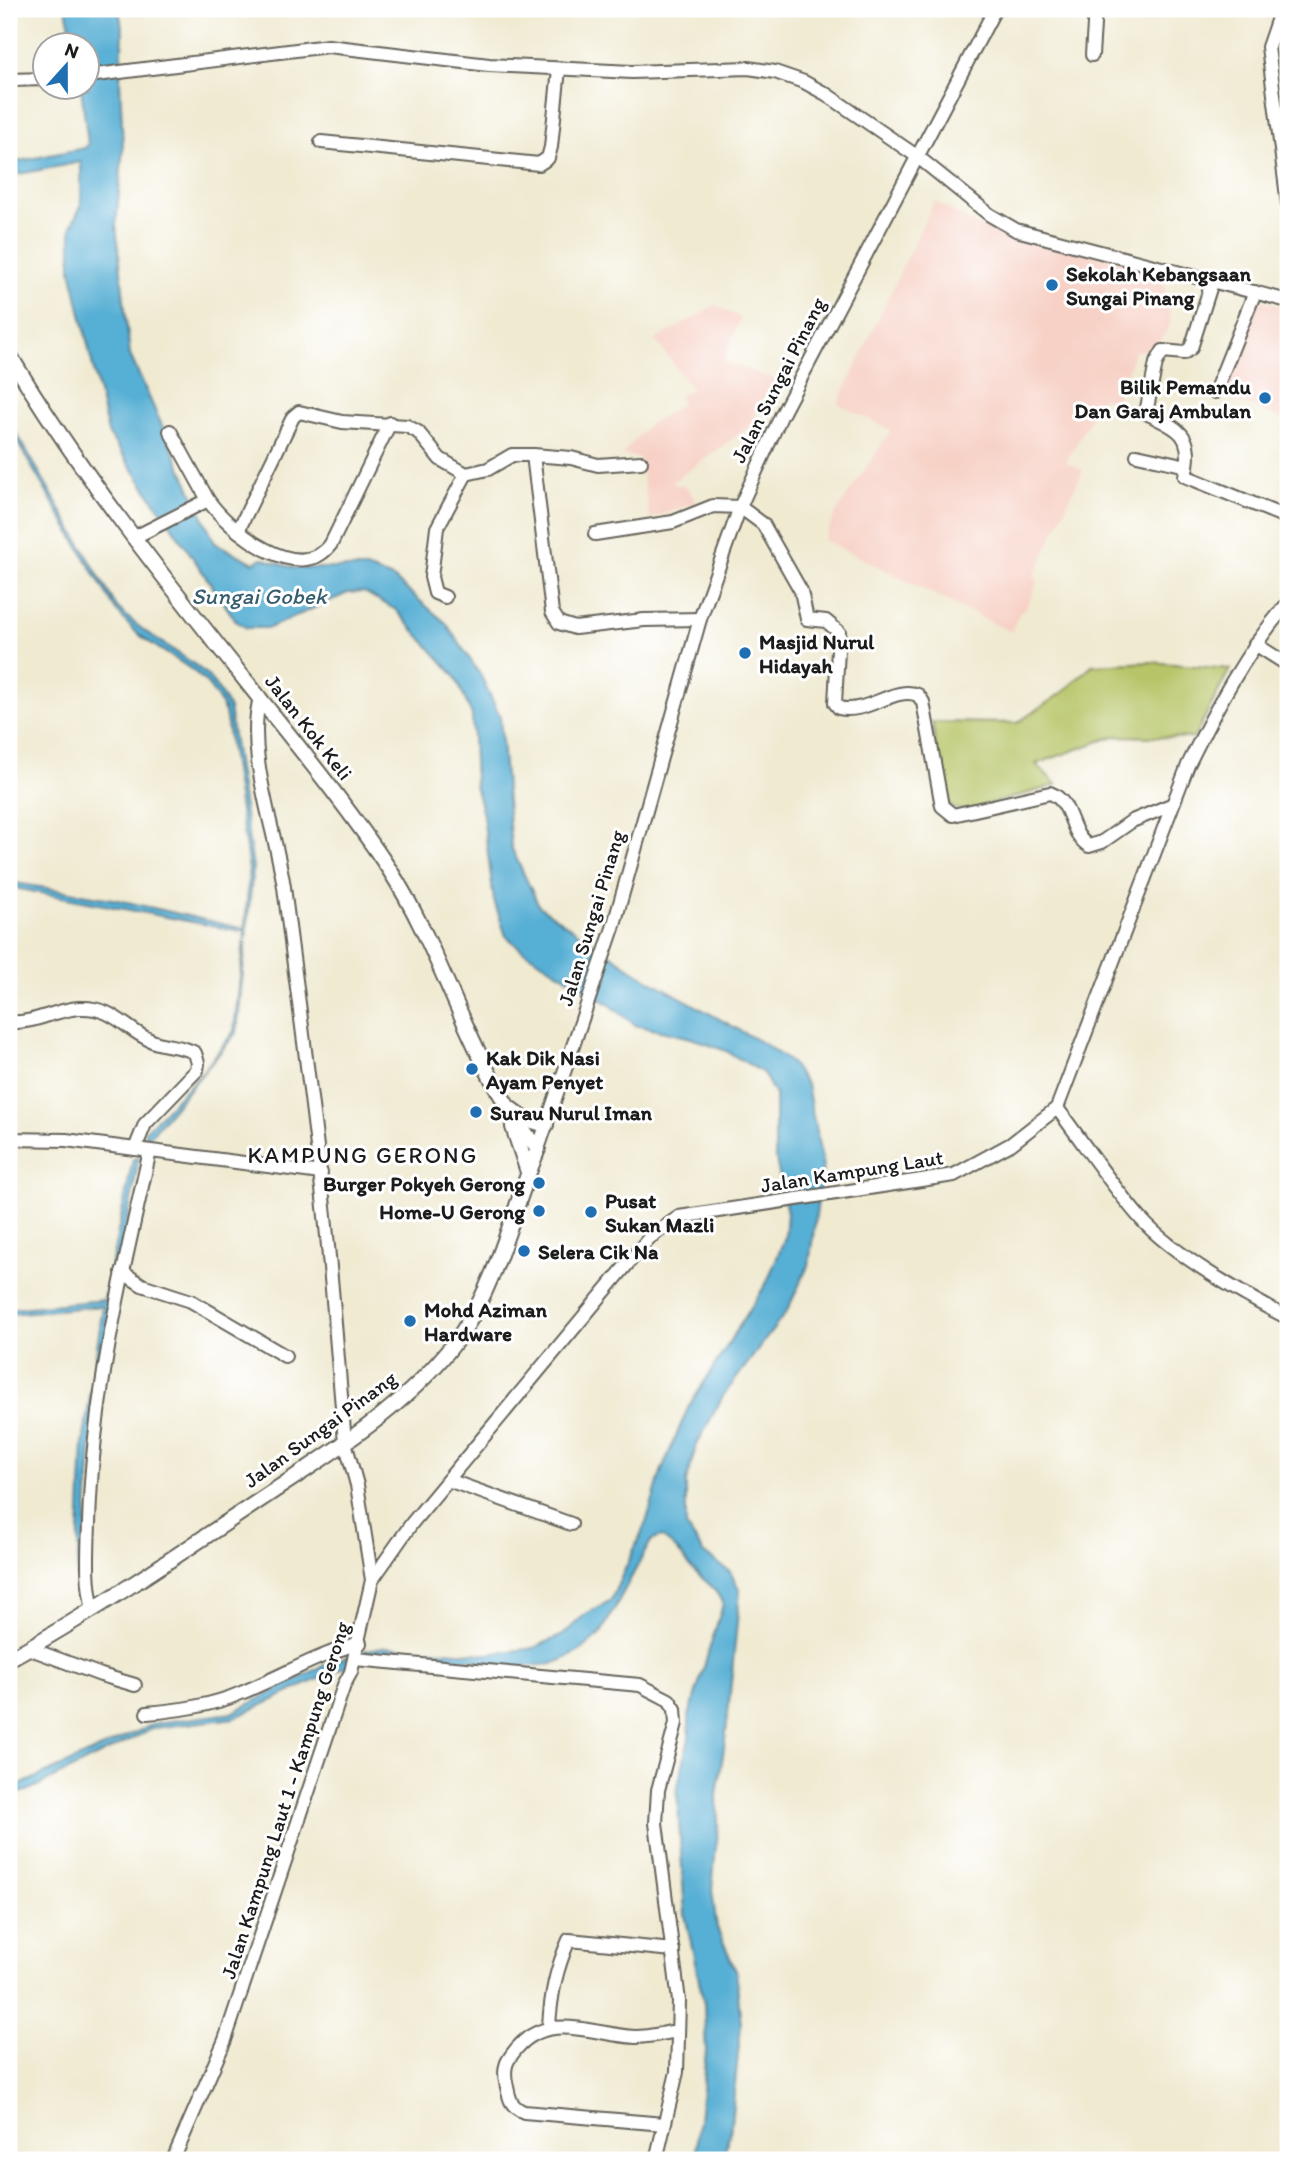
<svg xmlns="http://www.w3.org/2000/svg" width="1297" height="2169" font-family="Itim,sans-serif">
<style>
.built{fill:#f7d1c6}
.green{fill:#b7c567;stroke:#6a7042;stroke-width:2}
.water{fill:#57afd4;stroke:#3a6678;stroke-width:2}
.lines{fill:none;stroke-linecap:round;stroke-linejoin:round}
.minor-casing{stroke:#66645b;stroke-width:16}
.tertiary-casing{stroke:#66645b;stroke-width:18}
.minor{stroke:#fff;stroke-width:12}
.tertiary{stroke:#fff;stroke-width:14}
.poi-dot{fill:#1f6fb2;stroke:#fff;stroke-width:2.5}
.labels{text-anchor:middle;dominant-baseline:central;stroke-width:6;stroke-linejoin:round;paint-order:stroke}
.poi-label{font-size:21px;font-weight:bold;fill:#1c1c1c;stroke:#fff;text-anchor:start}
.street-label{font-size:21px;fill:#1c1c1c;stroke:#fff}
.water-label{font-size:23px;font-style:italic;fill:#375e6f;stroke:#fff}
.neighbourhood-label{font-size:23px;letter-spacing:2px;fill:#1c1c1c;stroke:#fff}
</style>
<rect width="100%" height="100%" fill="#fff"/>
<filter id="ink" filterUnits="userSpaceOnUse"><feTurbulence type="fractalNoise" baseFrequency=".0143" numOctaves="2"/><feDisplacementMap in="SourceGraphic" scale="14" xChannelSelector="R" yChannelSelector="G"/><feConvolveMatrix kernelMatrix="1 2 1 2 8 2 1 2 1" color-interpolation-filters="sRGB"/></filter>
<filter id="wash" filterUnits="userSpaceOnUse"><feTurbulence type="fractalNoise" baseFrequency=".00686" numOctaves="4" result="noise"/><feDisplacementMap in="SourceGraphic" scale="28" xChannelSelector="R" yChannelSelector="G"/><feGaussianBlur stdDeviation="1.57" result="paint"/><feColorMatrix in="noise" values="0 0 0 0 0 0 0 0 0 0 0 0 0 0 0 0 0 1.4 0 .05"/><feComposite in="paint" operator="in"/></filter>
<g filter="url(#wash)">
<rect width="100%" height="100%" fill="#f0ead1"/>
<!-- built -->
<g class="built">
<path d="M934 201 979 226 1162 271 1171 323 1154 350 1135 351 1115 403 1102 398 1066 462 1083 470 1034 577 1038 581 1025 610H1021L1011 632 824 540 837 511 891 430 838 404Z"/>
<path d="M1256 298 1288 309V421L1217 394Z"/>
<path d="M715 305 741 318 723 362 775 379 750 426 672 483 687 487 696 503 650 519 639 458 622 455 647 426 681 404 679 396 692 389 655 340Z"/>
</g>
<!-- green -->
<path class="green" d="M1151 662 1230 669 1194 738 1114 736 1036 764 1057 785 968 810C956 810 951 809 944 798L932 722 1017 723 1063 692 1092 665Z"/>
<!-- water -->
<g class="water">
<path d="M66 9H119L123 34 120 80 123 148 116 225 130 355 215 543 254 563 262 558 294 568H366L393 578 446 623 481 676 500 717 511 847 539 906 639 974 766 1045 791 1063 807 1086 823 1166 809 1264 787 1311 723 1396 697 1444 686 1482V1526L704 1553 730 1572 740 1591 726 1734 717 1795 718 1825 712 1890 717 1928 736 1971 741 2025 730 2134 722 2160H695L706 2051 704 2004 685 1915 677 1790 689 1738V1716L723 1604C712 1581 703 1582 689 1565 678 1551 676 1547 661 1537L651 1541 600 1635 577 1653 553 1664 505 1668 476 1660 442 1657 372 1658 335 1671 234 1718 154 1728 27 1791 9 1795V1790L156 1723 232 1713 331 1662 367 1650 386 1647 487 1654 533 1648 563 1635 584 1615 611 1600 646 1523 661 1472 688 1408 767 1282 785 1237 787 1213 775 1155V1095L763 1073 726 1051 691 1038 635 1025 609 1004 522 950 506 936 494 901 483 815 475 785 472 715 455 676 396 610 364 592 348 593 269 628H247L236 621 108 433 71 270V227L81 206V162L9 176V163L85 148 88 144 81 88H88V46L74 45Z"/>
<path d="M9 420 117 607C146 637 170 645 200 669 213 679 221 694 229 708L253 868 237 1032 151 1135 145 1137V1131L205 1069 234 1031 245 932 9 887V882L118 900 245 929 249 869 225 712C202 664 174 663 137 633 129 626 122 617 115 609L9 428Z"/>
<path d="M139 1157 94 1399 83 1577 77 1578 83 1445 103 1306 9 1314V1309L104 1300 133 1159Z"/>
</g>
</g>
<g filter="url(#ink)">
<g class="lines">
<!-- minor casing -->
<g class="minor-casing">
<g id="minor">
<path d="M1281 9 1268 47 1288 205"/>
<path d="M1092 55 1095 9"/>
<path d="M88 76 328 46 489 65 632 72 748 68 775 72 804 82 826 94 918 157 990 215 1016 230 1288 301"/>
<path d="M9 80 46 79"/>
<path d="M321 142 539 164 548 158 551 147 559 69"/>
<path d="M1215 392 1255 292"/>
<path d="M170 431 208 500"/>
<path d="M533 455 571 458 598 465 641 462"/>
<path d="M1137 455 1187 466 1185 476 1288 518"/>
<path d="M1187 466C1193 431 1173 427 1146 413L1156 363 1163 351 1184 353 1191 348 1213 279"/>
<path d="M238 531 293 417 299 412 342 422 407 426 418 432 440 459 466 474 488 469 512 455H533L552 612 559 623 575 628 644 620 700 619"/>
<path d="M595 534 673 522 713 506 740 507 763 524 801 591 807 619 826 621 839 632 835 703 839 708C866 715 896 685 918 695L923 702 942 806 953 815 1050 793C1074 802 1068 834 1089 846L1102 842 1132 821 1171 805"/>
<path d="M133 538 208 500C229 530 299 587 331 544L390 423"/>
<path d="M445 597 435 593 431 577 437 528 466 474"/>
<path d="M1255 644 1288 665"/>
<path d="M9 1022C34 1024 54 1010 79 1008 114 1006 125 1030 152 1041 166 1047 182 1045 195 1053L198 1063 197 1070 145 1124 135 1149"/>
<path d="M1057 1108C1085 1145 1111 1185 1141 1219 1172 1254 1247 1297 1288 1318"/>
<path d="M9 1139 66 1140 321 1173"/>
<path d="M538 1149 613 928 700 619 740 507 781 416 995 9"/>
<path d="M122 1272 142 1285 191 1301 285 1356"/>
<path d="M448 1480 571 1524"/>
<path d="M372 1580 412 1523 649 1238 679 1217 954 1175 1011 1144 1057 1108 1188 765C1216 708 1246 651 1288 603"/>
<path d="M93 1609C86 1581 88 1553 89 1524 92 1398 122 1274 150 1151"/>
<path d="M28 1648 101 1675 135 1685"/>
<path d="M355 1659 640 1685 669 1700 675 1709 676 1723 658 1790 656 1823 679 2001 677 2072 656 2160"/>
<path d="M147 1713C179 1710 211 1706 241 1693 282 1676 317 1655 360 1643"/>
<path d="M549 2026C551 1994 556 1969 569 1940L673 1950"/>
<path d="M664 2124 524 2112C509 2106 509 2096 506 2082 503 2066 507 2060 517 2048 549 2011 593 2035 635 2037 649 2037 664 2033 678 2031"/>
<path d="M173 2160 225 2040 344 1685 351 1672 372 1580 357 1485 345 1442C337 1352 331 1261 320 1172 309 1077 296 982 284 887 276 832 245 752 260 698"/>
</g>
</g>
<!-- tertiary casing -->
<g class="tertiary-casing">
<g id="tertiary">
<path d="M9 354C82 477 172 588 261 700 305 755 350 810 389 869 447 958 470 1068 538 1149 513 1208 499 1277 463 1331 412 1406 325 1456 251 1506 172 1559 93 1612 9 1659"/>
<path d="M511 1109 523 1118 546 1125"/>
<path d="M513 1127 528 1172"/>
</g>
</g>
<!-- minor -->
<use href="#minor" class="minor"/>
<!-- tertiary -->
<use href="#tertiary" class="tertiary"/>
</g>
</g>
<!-- markers -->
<g class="poi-dot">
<circle cx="1052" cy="285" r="7"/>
<circle cx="1265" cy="398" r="7"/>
<circle cx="745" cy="653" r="7"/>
<circle cx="472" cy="1069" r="7"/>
<circle cx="476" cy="1112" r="7"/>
<circle cx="539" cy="1183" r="7"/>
<circle cx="539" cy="1211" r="7"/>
<circle cx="591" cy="1212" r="7"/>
<circle cx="524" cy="1251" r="7"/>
<circle cx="410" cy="1321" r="7"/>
</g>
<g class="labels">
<!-- poi labels -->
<g class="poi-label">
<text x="1066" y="273">Sekolah Kebangsaan<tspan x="1066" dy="24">Sungai Pinang</tspan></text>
<text x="1251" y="386" text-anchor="end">Bilik Pemandu<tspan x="1251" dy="24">Dan Garaj Ambulan</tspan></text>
<text x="759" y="641">Masjid Nurul<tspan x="759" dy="24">Hidayah</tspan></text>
<text x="486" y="1057">Kak Dik Nasi<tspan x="486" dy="24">Ayam Penyet</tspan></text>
<text x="490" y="1112">Surau Nurul Iman</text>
<text x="525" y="1183" text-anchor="end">Burger Pokyeh Gerong</text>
<text x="605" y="1200">Pusat<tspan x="605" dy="24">Sukan Mazli</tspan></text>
<text x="525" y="1211" text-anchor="end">Home-U Gerong</text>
<text x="538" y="1251">Selera Cik Na</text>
<text x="424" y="1309">Mohd Aziman<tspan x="424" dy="24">Hardware</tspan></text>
</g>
<!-- street labels -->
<g class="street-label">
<text transform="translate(778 380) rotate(-63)">Jalan Sungai Pinang</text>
<text transform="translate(309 727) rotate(52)">Jalan Kok Keli</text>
<text transform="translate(591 918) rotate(-73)">Jalan Sungai Pinang</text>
<text transform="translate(852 1171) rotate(-9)">Jalan Kampung Laut</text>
<text transform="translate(320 1429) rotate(-36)">Jalan Sungai Pinang</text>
<text transform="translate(285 1800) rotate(-72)">Jalan Kampung Laut 1 - Kampung Gerong</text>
</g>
<!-- water labels -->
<g class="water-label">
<text x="259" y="596">Sungai Gobek</text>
</g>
<!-- neighbourhood labels -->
<g class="neighbourhood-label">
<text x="363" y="1155">KAMPUNG GERONG</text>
</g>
</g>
<!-- margin -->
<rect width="1297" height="2169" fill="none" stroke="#fff" stroke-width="35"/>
<!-- north arrow -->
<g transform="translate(66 66) rotate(21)"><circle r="33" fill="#ffffff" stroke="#a4a4a4" stroke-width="2"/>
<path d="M0-5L12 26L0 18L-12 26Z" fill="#1f6fb2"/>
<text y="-10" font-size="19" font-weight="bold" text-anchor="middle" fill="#1c1c1c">N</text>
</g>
</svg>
